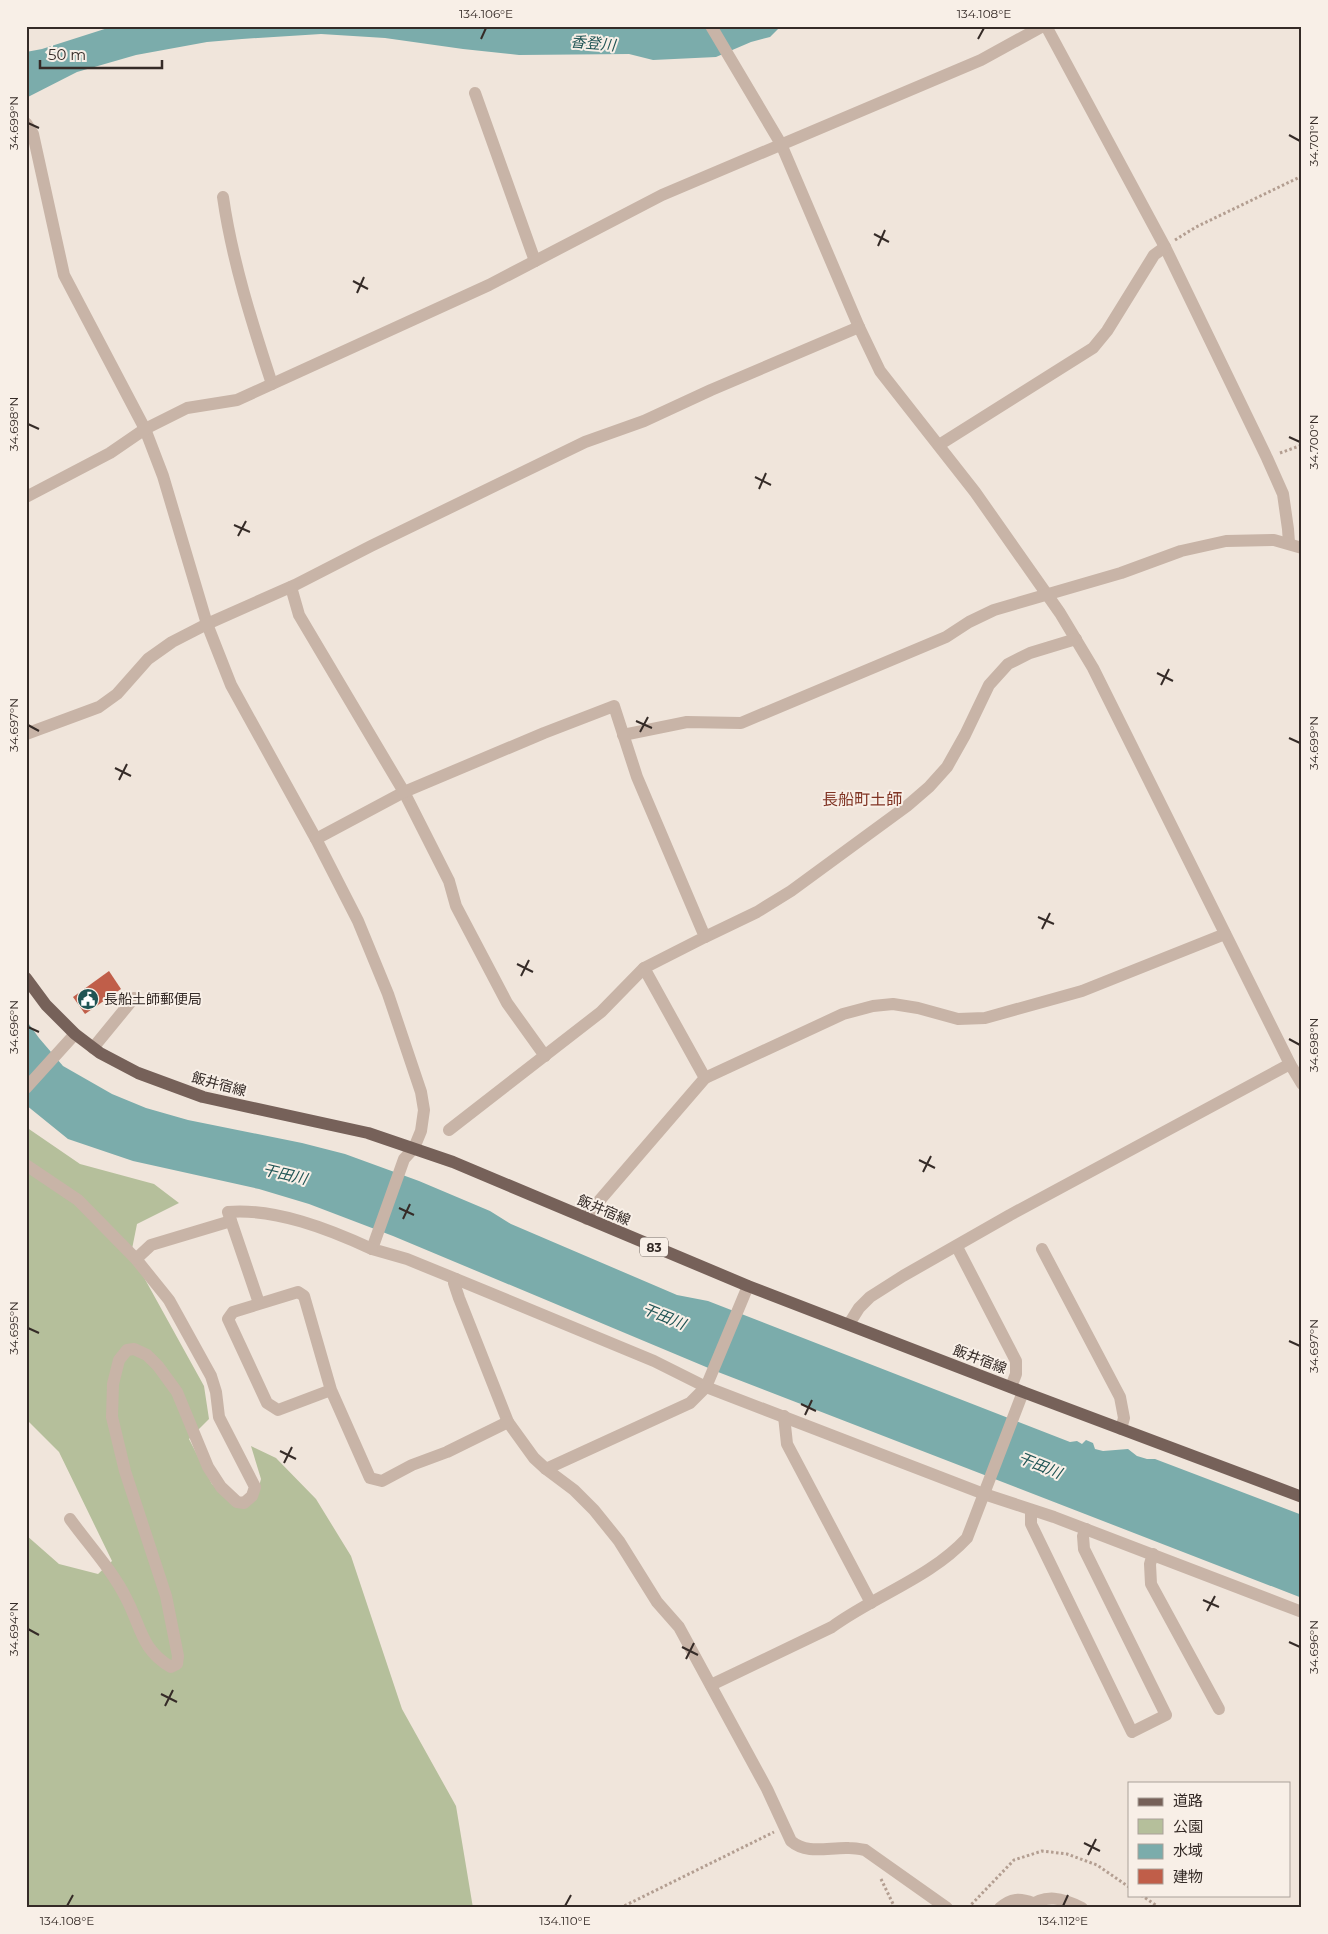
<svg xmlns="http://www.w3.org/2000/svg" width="1328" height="1934" font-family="Montserrat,'Noto Sans JP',sans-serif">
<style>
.green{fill:#b5bf9b}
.water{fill:#7bacab}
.building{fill:#c05e49}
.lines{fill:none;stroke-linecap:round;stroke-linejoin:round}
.path{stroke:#b39e91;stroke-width:3;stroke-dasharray:2.5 2.5;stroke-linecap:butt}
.minor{stroke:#c8b4a7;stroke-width:12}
.major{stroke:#766159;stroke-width:12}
.ticks{fill:none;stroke:#352b27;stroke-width:2}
.labels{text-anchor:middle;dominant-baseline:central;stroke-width:4;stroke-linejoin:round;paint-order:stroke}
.shield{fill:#f8efe7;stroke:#706661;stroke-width:1}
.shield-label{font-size:12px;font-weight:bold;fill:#352b27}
.poi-label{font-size:14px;fill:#352b27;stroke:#f8efe7;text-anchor:start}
.street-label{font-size:14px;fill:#352b27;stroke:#f8efe7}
.water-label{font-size:15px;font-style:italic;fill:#1f5454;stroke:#f8efe7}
.quarter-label{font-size:16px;fill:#803424;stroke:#f8efe7}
.neatline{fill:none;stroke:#352b27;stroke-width:2}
.ticks-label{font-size:12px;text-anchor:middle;fill:#352b27}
</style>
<rect width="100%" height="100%" fill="#f0e5db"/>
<!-- green -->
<path class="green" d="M26 1127 80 1164 154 1184 179 1203 137 1224 131 1254 204 1386 209 1419 189 1439 212 1484 238 1508 256 1497 261 1479 251 1446 276 1458 316 1499 351 1556 402 1709 456 1806 473 1908H26V1535L59 1564 98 1574 112 1561 59 1452 26 1419Z"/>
<!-- water -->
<g class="water">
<path d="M114 26H781L770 37 751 42 716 57 653 60 629 54 519 55 463 49 385 38 321 34 242 39 207 42 136 55 77 72 26 98V52L42 49Z"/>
<path d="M26 1020 39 1038 63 1066 112 1094 146 1108 188 1120 302 1143 345 1154 419 1181 490 1211 511 1224 677 1295 708 1301 1070 1442 1077 1441 1082 1444 1086 1440 1093 1443 1095 1449 1103 1451 1128 1449 1137 1456 1147 1459H1155L1302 1515V1598L718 1372 393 1236 309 1204 259 1189 133 1161 68 1139 26 1105Z"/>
</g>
<!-- building -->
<path class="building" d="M109 971 121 989 85 1014 73 997Z"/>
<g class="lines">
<!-- path -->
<g class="path">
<path d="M1175 240 1196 227 1302 176"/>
<path d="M1280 453 1302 445"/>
<path d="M881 1879 895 1908"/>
<path d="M1141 1895 1160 1908"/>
<path d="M620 1908 774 1832"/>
<path d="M968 1908 1014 1860 1042 1851 1067 1854 1097 1865 1129 1887"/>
</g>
<!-- minor -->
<g class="minor">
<path d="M711 26 781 144 859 327 880 371 975 492 1060 613 1093 668 1290 1064 1302 1084"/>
<path d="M1046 26 1165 247 1267 458 1283 494 1288 529 1289 543"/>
<path d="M475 93 535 261"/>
<path d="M26 123 33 134 64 275 145 429 163 476 207 624 231 685 316 839 358 921 388 994 421 1092 424 1110 421 1131 414 1148 404 1159 372 1249 407 1259 456 1279 654 1361 706 1387 984 1494 1054 1517 1302 1612"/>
<path d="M223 197C232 260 252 323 272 384"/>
<path d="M939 445 1093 348 1107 331 1154 255 1165 247"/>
<path d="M26 497 110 453 145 429 187 408 237 400 489 285 662 195 981 60 1043 26"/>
<path d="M291 587 299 615 404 792 449 881 456 906 507 1003 545 1056"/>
<path d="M26 734 99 707 117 694 148 659 172 642 207 624 295 585 371 546 585 442 644 421 711 390 859 327"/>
<path d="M623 735 687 722 741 723 946 637 969 622 994 610 1121 573 1181 551 1226 541 1274 540 1302 548"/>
<path d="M316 839 404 792 544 733 614 706 637 777 705 937 644 968"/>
<path d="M705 937 757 912 791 891 907 806 929 787 947 767 965 735 989 685 1008 664 1030 653 1076 639"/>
<path d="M93 1048 134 998"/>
<path d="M705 1078 843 1014 873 1006 893 1004 918 1008 958 1019 985 1018 1082 991 1225 934"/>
<path d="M26 1088 75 1034"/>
<path d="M449 1130 601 1012 644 968 705 1078 593 1208 587 1219"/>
<path d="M26 1165 78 1200 136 1259 169 1300 211 1376 216 1392 219 1417 255 1487 252 1496 244 1503 237 1502 221 1487 208 1467 177 1392 158 1366 147 1355 134 1349 127 1350 119 1360 113 1384 112 1417 125 1471 166 1596 178 1656 177 1664 171 1667C141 1650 141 1626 126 1598 113 1571 88 1544 70 1519"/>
<path d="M957 1247 1016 1361V1374L1011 1387"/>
<path d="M1042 1249 1120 1397 1124 1418 1121 1429"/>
<path d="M136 1259 151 1245 231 1221"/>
<path d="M456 1279 454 1283 459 1298 508 1422 534 1458 546 1469 574 1490 594 1510 619 1541 657 1602 679 1627 767 1789 791 1841C807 1855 829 1847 849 1848 855 1848 860 1849 865 1850L947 1908"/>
<path d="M259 1303 228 1212C275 1208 329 1229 372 1249"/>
<path d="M849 1324 859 1308 870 1297 903 1276 1010 1215 1290 1064"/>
<path d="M331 1390 278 1410 267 1403 228 1319 233 1312 298 1292 304 1296 331 1390 370 1478 382 1481 412 1465 447 1452 508 1422"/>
<path d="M784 1416 787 1444 871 1603"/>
<path d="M546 1469 690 1403 706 1387 748 1286"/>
<path d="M1031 1510V1524L1132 1732 1166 1715 1084 1549 1083 1536 1086 1529"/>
<path d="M1153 1554 1150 1564 1151 1584 1219 1709"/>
<path d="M711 1685 832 1627C876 1595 930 1578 967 1538L1023 1392"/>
<path d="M1000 1908C1011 1898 1020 1898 1033 1903"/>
<path d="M1027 1908C1045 1893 1063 1898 1082 1908"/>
</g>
<!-- major -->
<path class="major" d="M26 978 46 1005 75 1034 100 1053 138 1073 203 1097 368 1133 453 1162 748 1286 1023 1392 1302 1497"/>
</g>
<!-- ticks -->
<path class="ticks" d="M481 39 486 28M978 39 984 28M28 123 39 128M1289 135 1300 141M874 234 889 242M878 246 885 230M353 281 368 289M357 293 364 277M28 424 39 429M1289 437 1300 442M755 477 771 485M759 489 766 473M234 525 250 532M238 536 246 521M1157 673 1173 681M1161 685 1169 669M636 721 652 728M28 725 39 731M640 732 648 717M1289 738 1300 743M115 768 131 776M119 780 127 764M1038 917 1054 924M1042 929 1050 913M517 964 533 972M521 976 529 960M28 1027 39 1032M1289 1039 1300 1045M919 1160 935 1168M923 1172 931 1156M399 1208 414 1215M403 1219 410 1204M28 1328 39 1333M1289 1341 1300 1346M801 1404 816 1411M805 1415 812 1400M280 1451 296 1459M284 1463 292 1447M1203 1600 1219 1607M1207 1611 1215 1596M28 1629 39 1635M1289 1642 1300 1647M682 1647 698 1655M686 1659 694 1643M161 1694 177 1702M165 1706 173 1690M1084 1843 1100 1851M1088 1855 1096 1839M67 1906 73 1895M565 1906 571 1895M1063 1906 1068 1895"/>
<!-- icons -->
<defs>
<g id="civic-disc" transform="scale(1.125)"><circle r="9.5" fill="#1f5454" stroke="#f8efe7"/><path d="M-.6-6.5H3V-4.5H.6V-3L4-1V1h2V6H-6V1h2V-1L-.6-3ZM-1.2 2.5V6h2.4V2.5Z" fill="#fff"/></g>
</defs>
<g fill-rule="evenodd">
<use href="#civic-disc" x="88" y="999"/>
</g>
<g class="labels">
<!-- shield labels -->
<rect class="shield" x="640" y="1237.5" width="28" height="19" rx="4"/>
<g class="shield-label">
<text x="654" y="1247">83</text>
</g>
<!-- poi labels -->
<g class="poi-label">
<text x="104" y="999">長船土師郵便局</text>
</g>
<!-- street labels -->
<g class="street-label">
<text transform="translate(219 1084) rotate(15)">飯井宿線</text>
<text transform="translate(604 1210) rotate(23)">飯井宿線</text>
<text transform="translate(980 1359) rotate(21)">飯井宿線</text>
</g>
<!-- water labels -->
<g class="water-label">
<text transform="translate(593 43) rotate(5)">香登川</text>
<text transform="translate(285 1174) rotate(13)">干田川</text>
<text transform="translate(664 1316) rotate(22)">干田川</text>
<text transform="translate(1040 1465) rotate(22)">干田川</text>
</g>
<!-- quarter labels -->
<g class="quarter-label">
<text x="862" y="799">長船町土師</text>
</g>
</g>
<!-- border -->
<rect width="1328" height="1934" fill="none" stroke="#f8efe7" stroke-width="55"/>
<!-- legend -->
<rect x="1128" y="1782" width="162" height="115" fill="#f8efe7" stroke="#aaa19a"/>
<rect x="1138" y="1798" width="25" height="8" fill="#766159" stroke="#aaa19a"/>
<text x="1173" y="1806" font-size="15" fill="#352b27">道路</text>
<rect x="1138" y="1819" width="25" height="15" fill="#b5bf9b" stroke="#aaa19a"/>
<text x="1173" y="1832" font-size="15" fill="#352b27">公園</text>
<rect x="1138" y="1844" width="25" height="15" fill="#7bacab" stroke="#aaa19a"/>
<text x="1173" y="1856" font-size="15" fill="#352b27">水域</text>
<rect x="1138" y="1869" width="25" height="15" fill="#c05e49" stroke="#aaa19a"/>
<text x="1173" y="1882" font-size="15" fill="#352b27">建物</text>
<!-- scale -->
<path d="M40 60v8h122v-8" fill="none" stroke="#352b27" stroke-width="2.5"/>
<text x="48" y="60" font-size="15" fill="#352b27" stroke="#f8efe7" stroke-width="4" paint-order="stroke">50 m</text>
<rect x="28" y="28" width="1272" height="1878" class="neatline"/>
<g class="ticks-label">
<text x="486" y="18">134.106°E</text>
<text x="984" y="18">134.108°E</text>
<text transform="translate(14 123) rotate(-90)" y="4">34.699°N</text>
<text transform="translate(1314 141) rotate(-90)" y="4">34.701°N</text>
<text transform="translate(14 424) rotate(-90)" y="4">34.698°N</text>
<text transform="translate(1314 442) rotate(-90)" y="4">34.700°N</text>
<text transform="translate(14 725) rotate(-90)" y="4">34.697°N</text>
<text transform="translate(1314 743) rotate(-90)" y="4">34.699°N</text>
<text transform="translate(14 1027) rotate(-90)" y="4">34.696°N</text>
<text transform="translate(1314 1045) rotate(-90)" y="4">34.698°N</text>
<text transform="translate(14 1328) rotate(-90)" y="4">34.695°N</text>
<text transform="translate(1314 1346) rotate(-90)" y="4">34.697°N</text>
<text transform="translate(14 1629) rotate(-90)" y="4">34.694°N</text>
<text transform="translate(1314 1647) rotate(-90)" y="4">34.696°N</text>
<text x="67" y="1925">134.108°E</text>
<text x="565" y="1925">134.110°E</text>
<text x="1063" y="1925">134.112°E</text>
</g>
</svg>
